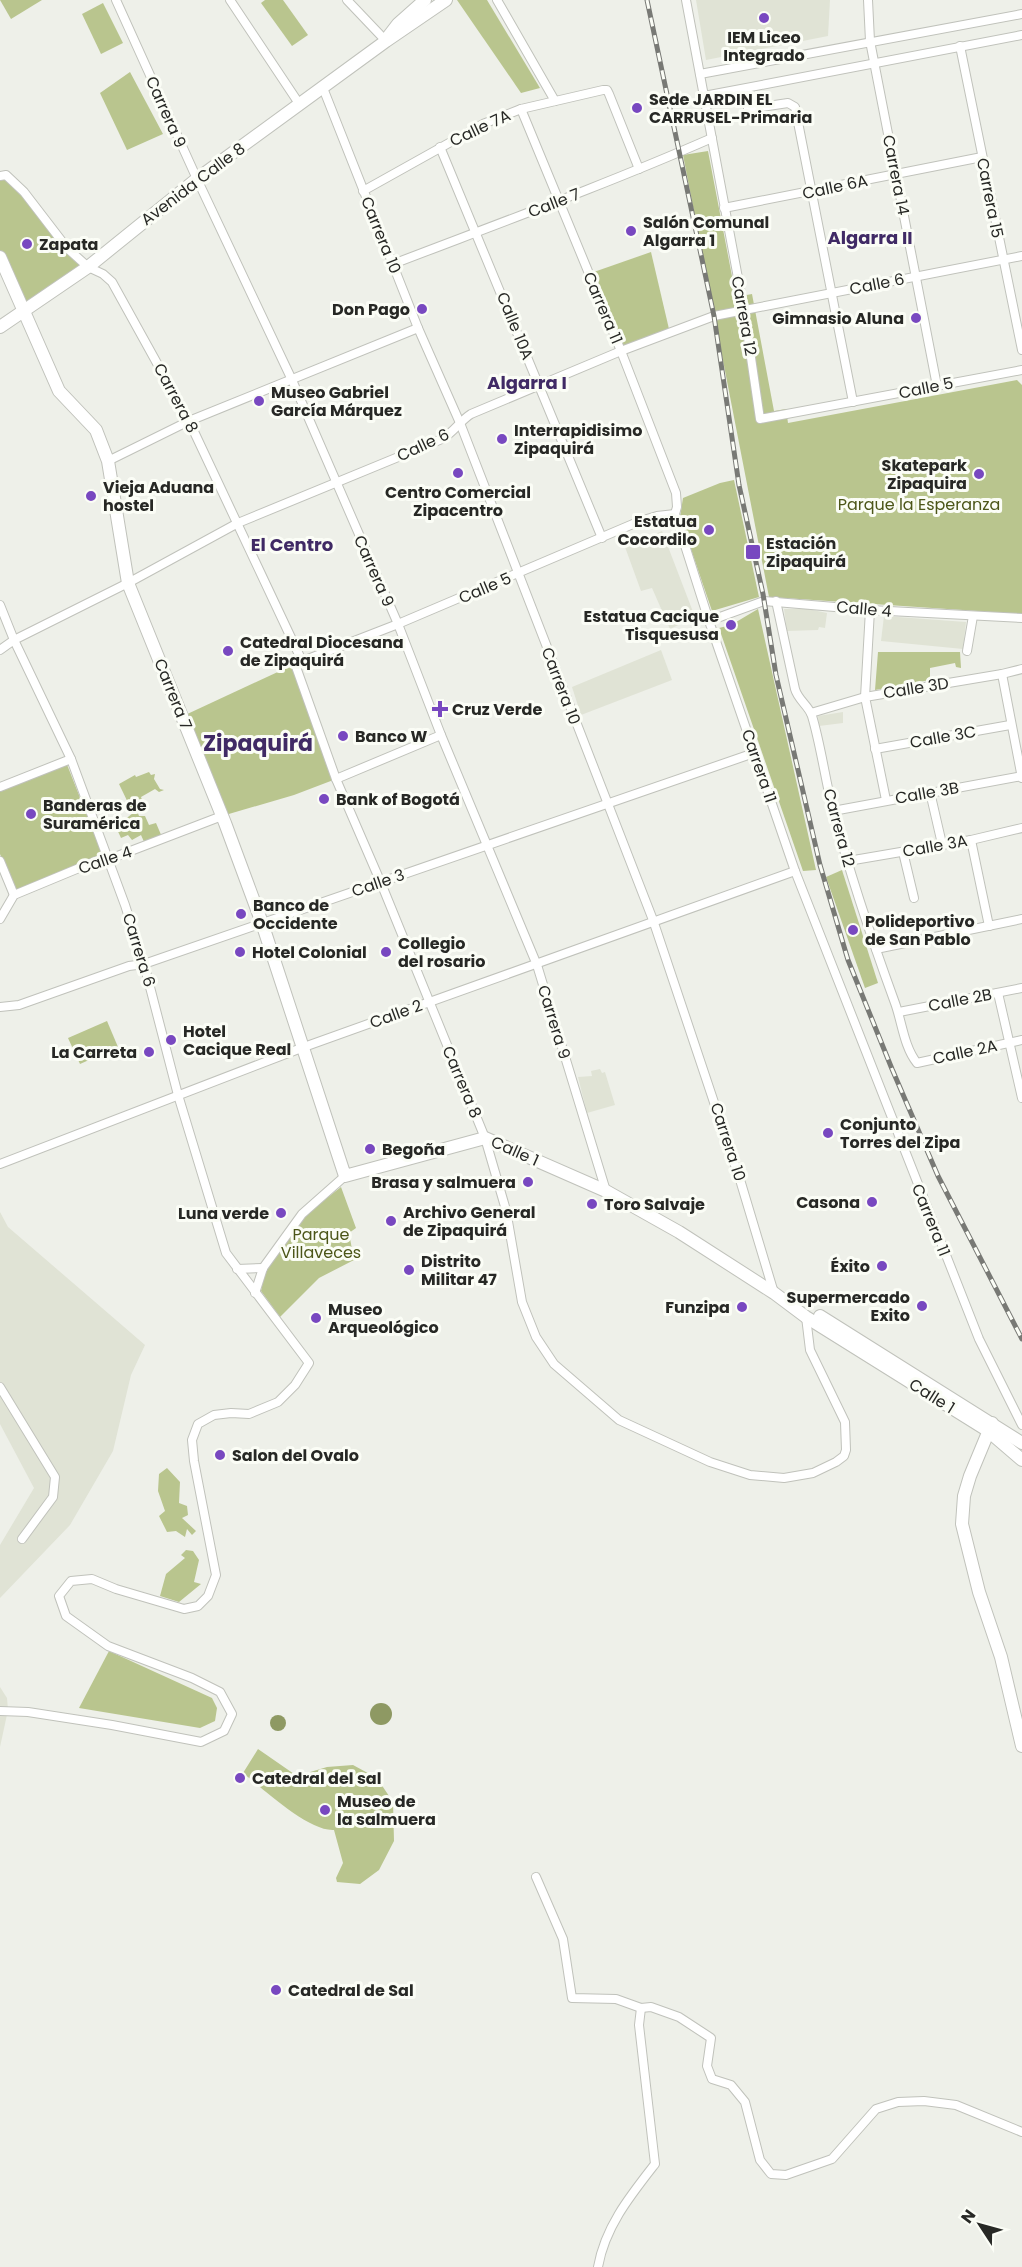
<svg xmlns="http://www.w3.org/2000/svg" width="1022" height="2267" font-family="Poppins,sans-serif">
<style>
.built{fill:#e0e3d5}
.green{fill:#b9c58e}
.water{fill:#8e9963}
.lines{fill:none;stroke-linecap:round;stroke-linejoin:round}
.street-casing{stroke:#c0c2bb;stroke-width:10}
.secondary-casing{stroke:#c0c2bb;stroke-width:14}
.street{stroke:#fff;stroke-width:8}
.secondary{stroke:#fff;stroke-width:12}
.rail-casing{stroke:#787975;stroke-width:5}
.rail{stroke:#fbfdf6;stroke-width:3;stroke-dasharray:9;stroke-linecap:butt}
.poi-dot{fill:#7848c0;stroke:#fbfdf6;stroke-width:2}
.labels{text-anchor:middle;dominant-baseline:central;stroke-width:6;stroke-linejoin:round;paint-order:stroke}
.poi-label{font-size:16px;font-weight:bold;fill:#272825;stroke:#fbfdf6;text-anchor:start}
.street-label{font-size:16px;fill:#272825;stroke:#fbfdf6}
.park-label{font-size:16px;fill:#4c5619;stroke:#fbfdf6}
.neighbourhood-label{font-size:18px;font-weight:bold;fill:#402a65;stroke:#fbfdf6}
.district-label{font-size:22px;font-weight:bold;fill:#402a65;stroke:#fbfdf6}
</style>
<rect width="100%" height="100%" fill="#eef0e9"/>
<!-- built -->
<g class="built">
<path d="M696 0H830L828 36 706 60Z"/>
<path d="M662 531 695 617 670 629 652 588 641 591 625 547Z"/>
<path d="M784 609H808L827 613 825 628 819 627 818 630 787 631Z"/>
<path d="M884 616 966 622 963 649 881 641Z"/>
<path d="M661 650 672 680 581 715 572 687Z"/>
<path d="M843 712V723L819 726 818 716Z"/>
<path d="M600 1069 602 1073 605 1072 615 1105 587 1113 578 1077 592 1076 591 1071Z"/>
<path d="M0 1212 8 1227 145 1345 131 1375 113 1451 70 1525 0 1598V1545L34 1488 0 1424Z"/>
<path d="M0 1687 7 1698 8 1710 0 1747Z"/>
</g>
<!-- green -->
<g class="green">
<path d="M0 0H42L11 19Z"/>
<path d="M265 0H283L308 35 292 46 261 3Z"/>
<path d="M457 0H487L540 88 521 93Z"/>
<path d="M103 3 123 43 101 54 82 14Z"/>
<path d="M130 72 163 134 127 150 100 93Z"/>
<path d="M708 151 736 297 752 294 774 411 786 409 788 423 1017 380 1022 385V614L769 597 683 155Z"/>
<path d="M5 176 83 267 23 307 0 254V179Z"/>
<path d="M651 252 669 329 622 348 591 273Z"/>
<path d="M734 480 759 597 712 611 680 517 683 498 720 483Z"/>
<path d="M758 609 816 870 803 871 719 628 731 625Z"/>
<path d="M878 652H960L961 668 956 667 955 663 930 668V680L875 690Z"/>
<path d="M295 664 336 779 294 795 222 816 183 716Z"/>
<path d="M66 762 103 856 15 892 0 854V789Z"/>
<path d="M149 772 151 775 155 774 154 779 160 789 164 790 159 792 155 789 141 797 143 803 136 808 139 816H145L149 825 156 823 162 837 145 844 141 835 132 840 128 835 121 838 114 823 117 819 115 813 118 811 123 821 133 813 119 784 135 775 136 777Z"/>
<path d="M842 870 878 983 865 988 826 877Z"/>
<path d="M107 1021 118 1047 80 1064 68 1038Z"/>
<path d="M341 1187 356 1228 349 1233 354 1260 319 1278 280 1317 261 1291 265 1271 304 1216Z"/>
<path d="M167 1468 180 1482 179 1503 187 1506 188 1515 182 1518 196 1531 192 1535 187 1529 185 1537 176 1531 167 1532 159 1516 165 1511 158 1491 159 1474Z"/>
<path d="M186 1550 193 1551 199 1560 194 1582 201 1584 179 1602 160 1596 166 1574 185 1558 181 1555Z"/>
<path d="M109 1651 212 1698 217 1708 215 1721 200 1728 79 1708Z"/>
<path d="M258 1749 297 1776 327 1767 353 1765 377 1778 393 1802 394 1841 379 1870 360 1884 337 1882 336 1878 343 1863 334 1830C309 1832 263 1789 243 1773Z"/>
</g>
<!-- water -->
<g class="water">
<circle cx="381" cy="1714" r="11"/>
<circle cx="278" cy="1723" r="8"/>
</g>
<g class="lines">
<!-- street casing -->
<g class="street-casing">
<g id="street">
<path d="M116 0 197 179 292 380 398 624 441 735 537 965 606 1191"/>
<path d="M230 0 300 105"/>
<path d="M347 0 386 41"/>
<path d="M497 0 555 101"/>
<path d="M686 0 744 310 760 419 1022 370"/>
<path d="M868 0 870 41 937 386"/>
<path d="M960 46 1022 350"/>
<path d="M700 74 1022 14"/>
<path d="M323 88 418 328 460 423 653 920 741 1183 774 1293"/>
<path d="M704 96 1022 35"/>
<path d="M521 109 621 351 676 493 677 507 675 514 709 621 795 871 979 1339 1022 1425"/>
<path d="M748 109 788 103 795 107 853 402"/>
<path d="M440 147 602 538"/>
<path d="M0 176 6 175 24 192 67 248 88 267 103 274 112 282 189 421 302 661"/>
<path d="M363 191 483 124 521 109 603 90H607L609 94 639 169"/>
<path d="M724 208 982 157"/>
<path d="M393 264C500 223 607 184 712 138"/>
<path d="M108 461 189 421 418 328"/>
<path d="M675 514 657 516 640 521 398 624 295 664 336 779 381 883 485 1138 506 1210 522 1302 536 1337 554 1364 619 1420 710 1462 750 1475 784 1478 813 1473 836 1462 844 1456 846 1450 845 1422 810 1350 806 1317"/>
<path d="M776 601 795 689C798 700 809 706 812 716 821 746 825 779 833 810 850 875 872 940 895 1003 902 1022 904 1047 917 1063L1022 1040"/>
<path d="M0 605 14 640 71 759 125 905 144 964 178 1095 226 1253 309 1363 295 1385 278 1402 249 1414 231 1413 214 1415 198 1424 192 1440 194 1461 216 1575 208 1596 198 1606 184 1609 116 1589 92 1579 71 1581 59 1596 66 1616 108 1646 192 1678 220 1692 232 1714 224 1731 201 1742 112 1725 28 1712 0 1711"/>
<path d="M870 610 865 697 886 800"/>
<path d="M709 621 764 601 870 610 1022 618"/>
<path d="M0 650 14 640 128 583 238 523 442 439C454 432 460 421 471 414L621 351 714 316 1022 256"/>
<path d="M967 651 973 616"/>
<path d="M1002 674 1022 778"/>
<path d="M811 713 865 697 1002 674 1022 669"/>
<path d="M875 749 1010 725"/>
<path d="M336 779 441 735"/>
<path d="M0 787 71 759"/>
<path d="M930 792 942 844"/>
<path d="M833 811 1022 776"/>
<path d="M971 840 989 926"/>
<path d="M903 852 914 898"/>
<path d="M0 861 14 895"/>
<path d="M848 861 971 840 1022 828"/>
<path d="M0 919 14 895 96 861 107 860 222 816"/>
<path d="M876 949 1022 919"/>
<path d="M998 993 1022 1098"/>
<path d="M0 1007 19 1005 129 966 144 964 754 753"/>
<path d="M899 1012 1022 988"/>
<path d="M0 1164 304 1047 795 871"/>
<path d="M237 1269 263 1268"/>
<path d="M255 1293 263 1268 302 1214 345 1176"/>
<path d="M0 1387 55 1477 53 1497 22 1539"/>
<path d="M536 1877 563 1939 572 1998 616 1999 641 2008 651 2007 679 2017 711 2038 707 2066 712 2079 731 2085 745 2102 760 2160 771 2174 786 2175 832 2159 876 2109 898 2102 924 2101 956 2105 1022 2132"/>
<path d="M598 2267C605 2227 630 2196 655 2164L639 2025 641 2008"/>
</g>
</g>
<!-- secondary casing -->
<g class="secondary-casing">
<g id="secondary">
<path d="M388 37 398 24 425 0"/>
<path d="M0 257 59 391 96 430 108 461 128 583 225 823 262 923 345 1176 485 1138 606 1191 679 1232 774 1293 806 1317 987 1430 1022 1460"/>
<path d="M0 327 88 267 197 179 386 41 446 0"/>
<path d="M820 1316 1022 1443"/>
<path d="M992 1423 970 1476 964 1496 962 1524 979 1592 1001 1657 1022 1746"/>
</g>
</g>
<!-- street -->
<use href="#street" class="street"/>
<!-- secondary -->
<use href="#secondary" class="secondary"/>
<!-- rail casing -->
<g class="rail-casing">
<path id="rail" d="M647 0 714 316 739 485 763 594 776 675 820 865 848 960 892 1069 938 1176 1022 1339"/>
</g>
<!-- rail -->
<use href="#rail" class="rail"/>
</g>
<!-- markers -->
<g class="poi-dot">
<circle cx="764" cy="18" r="6"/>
<circle cx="637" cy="108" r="6"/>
<circle cx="631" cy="231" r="6"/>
<circle cx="27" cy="244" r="6"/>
<circle cx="422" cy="309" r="6"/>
<circle cx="916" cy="318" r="6"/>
<circle cx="259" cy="401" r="6"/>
<circle cx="502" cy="439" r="6"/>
<circle cx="458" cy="473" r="6"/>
<circle cx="979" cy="474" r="6"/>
<circle cx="91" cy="496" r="6"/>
<circle cx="709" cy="530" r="6"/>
<rect x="745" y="544" width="16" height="16" rx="3"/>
<circle cx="731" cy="625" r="6"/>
<circle cx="228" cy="651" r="6"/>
<path d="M437 700h6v6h6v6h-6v6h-6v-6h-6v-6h6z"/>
<circle cx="343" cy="736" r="6"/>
<circle cx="324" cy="799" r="6"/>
<circle cx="31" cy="814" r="6"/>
<circle cx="241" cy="914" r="6"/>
<circle cx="853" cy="930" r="6"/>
<circle cx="240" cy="952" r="6"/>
<circle cx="386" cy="952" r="6"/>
<circle cx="171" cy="1040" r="6"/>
<circle cx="149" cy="1052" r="6"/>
<circle cx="828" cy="1133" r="6"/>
<circle cx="370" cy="1149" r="6"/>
<circle cx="528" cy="1182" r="6"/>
<circle cx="872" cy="1202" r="6"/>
<circle cx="592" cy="1204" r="6"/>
<circle cx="281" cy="1213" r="6"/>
<circle cx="391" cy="1221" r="6"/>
<circle cx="882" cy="1266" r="6"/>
<circle cx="409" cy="1270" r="6"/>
<circle cx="922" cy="1306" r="6"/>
<circle cx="742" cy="1307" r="6"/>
<circle cx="316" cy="1318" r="6"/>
<circle cx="220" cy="1455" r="6"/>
<circle cx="240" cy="1778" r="6"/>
<circle cx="325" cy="1810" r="6"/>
<circle cx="276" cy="1990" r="6"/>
</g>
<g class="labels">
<!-- poi labels -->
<g class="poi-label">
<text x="764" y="37" text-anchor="middle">IEM Liceo<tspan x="764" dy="18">Integrado</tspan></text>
<text x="649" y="99">Sede JARDIN EL<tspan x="649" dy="18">CARRUSEL-Primaria</tspan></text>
<text x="643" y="222">Salón Comunal<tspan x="643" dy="18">Algarra 1</tspan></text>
<text x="39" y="244">Zapata</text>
<text x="410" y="309" text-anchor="end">Don Pago</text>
<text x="904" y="318" text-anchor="end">Gimnasio Aluna</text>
<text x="271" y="392">Museo Gabriel<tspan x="271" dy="18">García Márquez</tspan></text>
<text x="514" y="430">Interrapidisimo<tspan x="514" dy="18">Zipaquirá</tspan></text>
<text x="967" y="465" text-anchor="end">Skatepark<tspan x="967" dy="18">Zipaquira</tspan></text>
<text x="103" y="487">Vieja Aduana<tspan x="103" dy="18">hostel</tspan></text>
<text x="458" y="492" text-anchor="middle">Centro Comercial<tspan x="458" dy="18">Zipacentro</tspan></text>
<text x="697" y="521" text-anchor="end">Estatua<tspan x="697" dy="18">Cocordilo</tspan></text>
<text x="766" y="543">Estación<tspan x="766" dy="18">Zipaquirá</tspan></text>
<text x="719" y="616" text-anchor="end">Estatua Cacique<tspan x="719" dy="18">Tisquesusa</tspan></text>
<text x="240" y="642">Catedral Diocesana<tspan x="240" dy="18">de Zipaquirá</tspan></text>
<text x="452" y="709">Cruz Verde</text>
<text x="355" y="736">Banco W</text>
<text x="336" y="799">Bank of Bogotá</text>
<text x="43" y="805">Banderas de<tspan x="43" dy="18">Suramérica</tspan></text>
<text x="253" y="905">Banco de<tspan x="253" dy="18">Occidente</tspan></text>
<text x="865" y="921">Polideportivo<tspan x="865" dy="18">de San Pablo</tspan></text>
<text x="398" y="943">Collegio<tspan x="398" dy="18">del rosario</tspan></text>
<text x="252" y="952">Hotel Colonial</text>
<text x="183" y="1031">Hotel<tspan x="183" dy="18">Cacique Real</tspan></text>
<text x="137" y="1052" text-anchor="end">La Carreta</text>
<text x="840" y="1124">Conjunto<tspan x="840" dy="18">Torres del Zipa</tspan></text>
<text x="382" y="1149">Begoña</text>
<text x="516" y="1182" text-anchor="end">Brasa y salmuera</text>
<text x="860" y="1202" text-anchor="end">Casona</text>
<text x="604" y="1204">Toro Salvaje</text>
<text x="403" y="1212">Archivo General<tspan x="403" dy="18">de Zipaquirá</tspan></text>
<text x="269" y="1213" text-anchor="end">Luna verde</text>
<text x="421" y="1261">Distrito<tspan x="421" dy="18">Militar 47</tspan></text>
<text x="870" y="1266" text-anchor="end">Éxito</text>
<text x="910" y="1297" text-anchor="end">Supermercado<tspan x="910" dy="18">Exito</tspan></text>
<text x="730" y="1307" text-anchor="end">Funzipa</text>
<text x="328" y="1309">Museo<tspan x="328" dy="18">Arqueológico</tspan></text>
<text x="232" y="1455">Salon del Ovalo</text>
<text x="252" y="1778">Catedral del sal</text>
<text x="337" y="1801">Museo de<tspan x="337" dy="18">la salmuera</tspan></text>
<text x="288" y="1990">Catedral de Sal</text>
</g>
<!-- street labels -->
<g class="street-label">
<text transform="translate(166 112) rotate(66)">Carrera 9</text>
<text transform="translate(480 128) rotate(-25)">Calle 7A</text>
<text transform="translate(896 175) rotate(79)">Carrera 14</text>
<text transform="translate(193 184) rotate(-37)">Avenida Calle 8</text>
<text transform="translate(835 187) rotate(-12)">Calle 6A</text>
<text transform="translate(990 198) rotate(79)">Carrera 15</text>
<text transform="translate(554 203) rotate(-21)">Calle 7</text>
<text transform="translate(381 235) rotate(68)">Carrera 10</text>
<text transform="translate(877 284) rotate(-11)">Calle 6</text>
<text transform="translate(603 308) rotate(67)">Carrera 11</text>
<text transform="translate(744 316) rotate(80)">Carrera 12</text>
<text transform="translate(515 326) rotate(68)">Calle 10A</text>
<text transform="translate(926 388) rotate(-11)">Calle 5</text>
<text transform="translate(176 398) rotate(62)">Carrera 8</text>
<text transform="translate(423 445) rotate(-25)">Calle 6</text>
<text transform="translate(374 571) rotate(66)">Carrera 9</text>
<text transform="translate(485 588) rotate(-23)">Calle 5</text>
<text transform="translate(864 609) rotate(5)">Calle 4</text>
<text transform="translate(561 686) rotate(69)">Carrera 10</text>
<text transform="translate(916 688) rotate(-9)">Calle 3D</text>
<text transform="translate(173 694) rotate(68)">Carrera 7</text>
<text transform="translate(943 737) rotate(-10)">Calle 3C</text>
<text transform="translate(759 766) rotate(71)">Carrera 11</text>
<text transform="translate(927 793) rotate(-10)">Calle 3B</text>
<text transform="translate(839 828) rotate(75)">Carrera 12</text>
<text transform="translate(935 846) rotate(-10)">Calle 3A</text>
<text transform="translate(105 860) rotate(-19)">Calle 4</text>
<text transform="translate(378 883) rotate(-19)">Calle 3</text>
<text transform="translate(139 950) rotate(73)">Carrera 6</text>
<text transform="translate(960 1000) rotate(-11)">Calle 2B</text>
<text transform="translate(396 1014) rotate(-20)">Calle 2</text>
<text transform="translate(554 1022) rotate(73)">Carrera 9</text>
<text transform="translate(965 1052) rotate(-12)">Calle 2A</text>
<text transform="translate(462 1082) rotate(67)">Carrera 8</text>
<text transform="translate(728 1142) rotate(72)">Carrera 10</text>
<text transform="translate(515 1151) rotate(24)">Calle 1</text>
<text transform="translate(931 1220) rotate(68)">Carrera 11</text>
<text transform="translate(932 1396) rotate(32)">Calle 1</text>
</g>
<!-- park labels -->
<g class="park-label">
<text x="919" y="504">Parque la Esperanza</text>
<text x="321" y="1234">Parque<tspan x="321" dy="18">Villaveces</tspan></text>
</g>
<!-- neighbourhood labels -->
<g class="neighbourhood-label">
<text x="870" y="237">Algarra II</text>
<text x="527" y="382">Algarra I</text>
<text x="292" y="544">El Centro</text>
</g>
<!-- district labels -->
<g class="district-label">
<text x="258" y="743">Zipaquirá</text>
</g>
</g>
<!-- north arrow -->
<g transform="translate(980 2225) rotate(306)" stroke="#fbfdf6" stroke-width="4.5" paint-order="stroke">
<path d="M0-4.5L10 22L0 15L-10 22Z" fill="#272825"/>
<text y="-9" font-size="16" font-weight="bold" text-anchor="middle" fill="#272825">N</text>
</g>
</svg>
